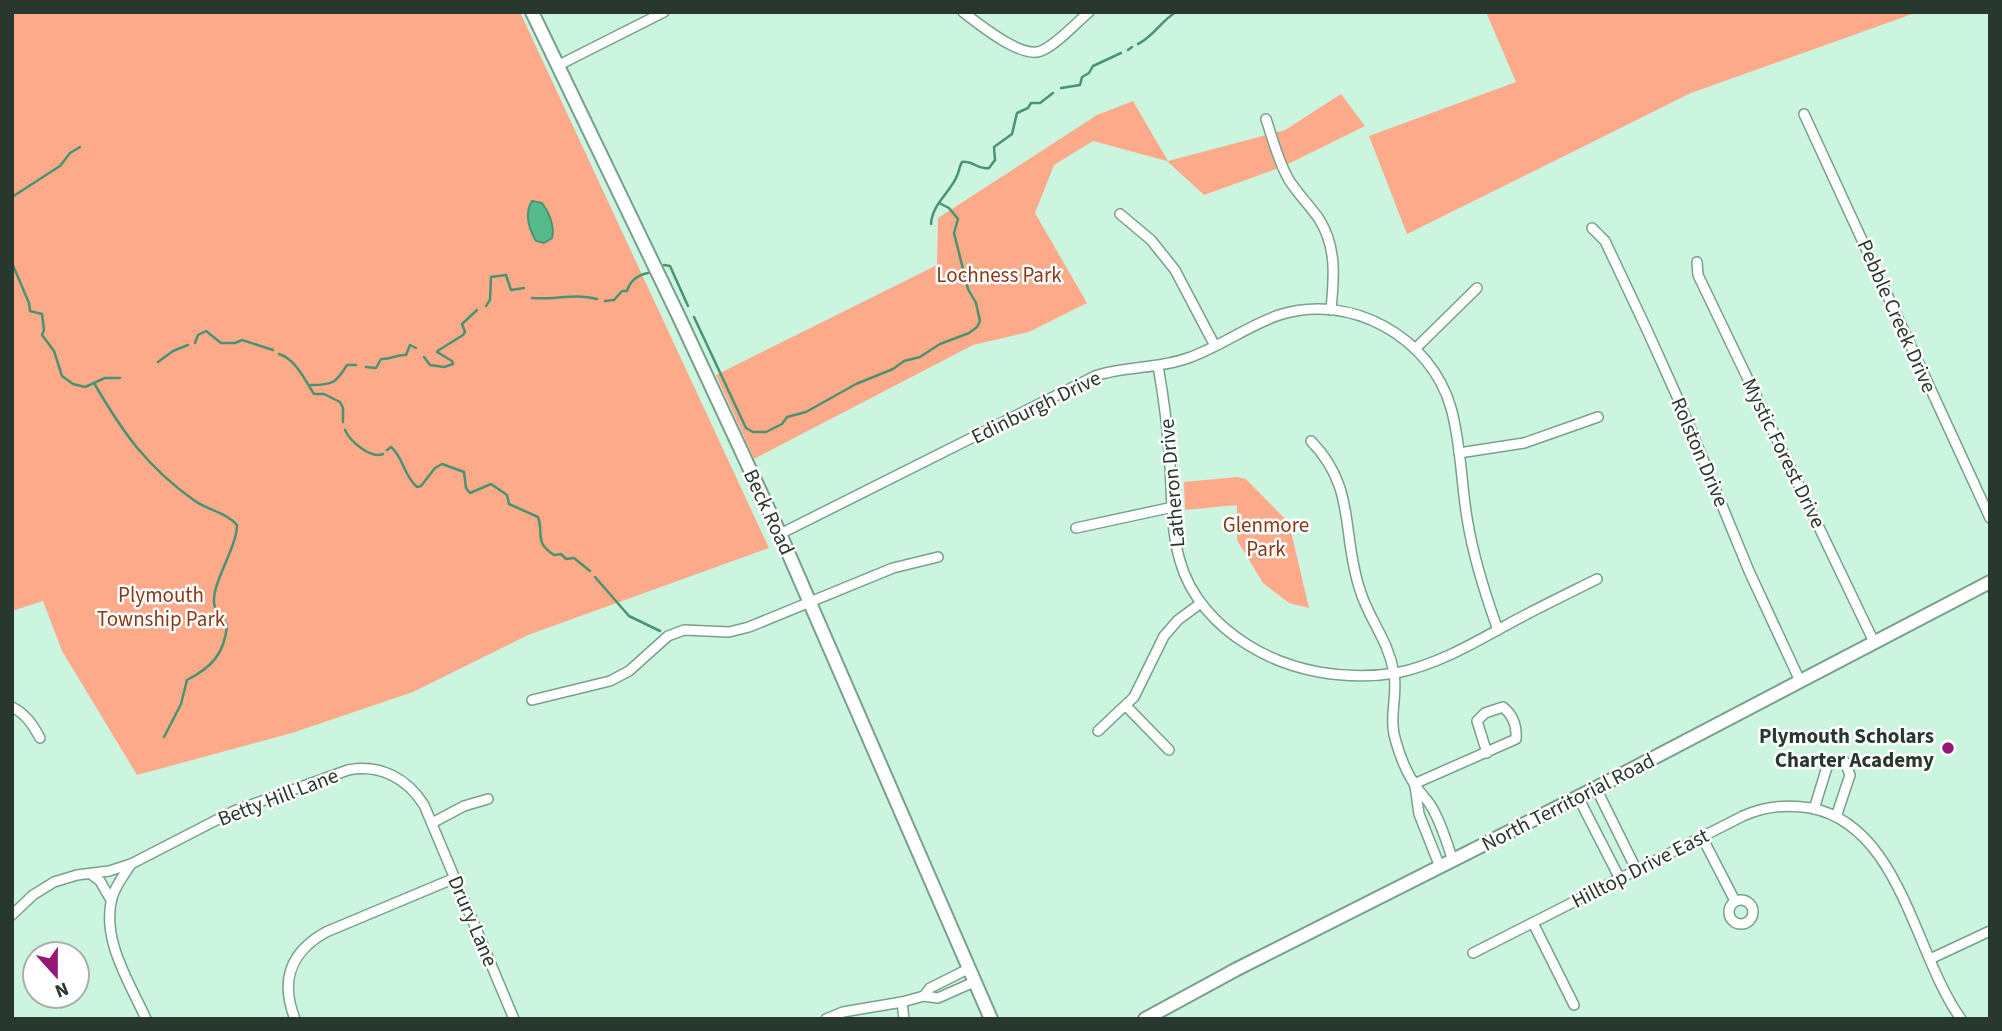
<svg xmlns="http://www.w3.org/2000/svg" width="2002" height="1031" font-family="'Source Sans 3',sans-serif">
<style>
.green{fill:#fdaa8a}
.water{fill:#55bb8d;stroke:#489471;stroke-width:2}
.lines{fill:none;stroke-linecap:round;stroke-linejoin:round}
.stream{stroke:#489471;stroke-width:2.5}
.minor-casing{stroke:#79a08c;stroke-width:12}
.secondary-casing{stroke:#79a08c;stroke-width:16}
.minor{stroke:#fff;stroke-width:9}
.secondary{stroke:#fff;stroke-width:12}
.poi-dot{fill:#951974;stroke:#fff;stroke-width:2.5}
.labels{text-anchor:middle;dominant-baseline:central;stroke-width:5;stroke-linejoin:round;paint-order:stroke}
.park-label{font-size:21px;fill:#883916;stroke:#fff}
.street-label{font-size:21px;fill:#28382f;stroke:#fff}
.poi-label{font-size:21px;font-weight:bold;fill:#28382f;stroke:#fff;text-anchor:end}
</style>
<rect width="100%" height="100%" fill="#ccf5df"/>
<!-- green -->
<g class="green">
<path d="M12 12H520L769 548 528 635 413 692 292 733 137 775 62 651 43 601 12 611Z"/>
<path d="M1486 12H1918L1691 93 1407 234 1369 136 1516 82Z"/>
<path d="M1341 94 1365 126 1282 167 1204 195 1167 161 1093 141 1054 165 1035 213 1087 303 1029 332 973 345 754 459 716 375 937 265 938 218 1097 115 1133 101 1168 161 1285 130Z"/>
<path d="M1237 477 1246 479 1289 523 1309 608 1289 603 1263 583 1237 540V505L1185 510 1184 482Z"/>
</g>
<!-- water -->
<path class="water" d="M532 201 542 203C549 212 555 227 552 238L544 243 536 241C529 229 524 214 532 201Z"/>
<g class="lines">
<!-- stream -->
<g class="stream">
<path d="M1138 44C1153 37 1162 20 1176 12"/>
<path d="M1128 50 1132 47"/>
<path d="M1061 88 1080 85 1082 77 1089 73 1093 66 1121 53"/>
<path d="M12 197 60 166 70 153 80 147"/>
<path d="M931 224C932 205 949 193 956 178 959 173 959 167 962 162 972 160 978 170 989 168L995 160 994 147 1012 134 1017 113 1028 108 1031 103H1040L1053 93"/>
<path d="M12 263 29 303 30 311 42 314 44 330 42 335 54 351 62 376 73 384 85 387 105 378H120"/>
<path d="M664 265 670 266 688 306"/>
<path d="M532 298C554 300 575 293 597 299"/>
<path d="M605 301 614 300 622 291H627C630 281 638 275 648 273"/>
<path d="M486 306 490 300 491 277 506 275 511 290 524 288"/>
<path d="M694 317 746 428 753 432H766L782 424 787 417 806 412 856 384 893 369 904 361 920 357 940 344 969 333 977 327 980 321 976 303 968 289 954 233 958 219 949 208 939 203"/>
<path d="M195 343 198 335 206 331 221 343H235L242 340 273 350"/>
<path d="M279 354C296 359 306 382 314 394H324L340 402 343 408V422"/>
<path d="M424 357 430 365 444 367 453 364 452 361 437 352 439 350 463 335 465 332 462 324 477 310"/>
<path d="M158 362 173 351 188 345"/>
<path d="M366 367 376 368 381 359C390 360 397 354 406 355L410 345 416 348"/>
<path d="M94 383C123 433 147 467 195 501 208 510 227 513 237 525 237 549 208 588 215 607 218 614 224 619 227 626 224 654 212 667 187 680L181 704 164 737"/>
<path d="M311 385C333 385 336 383 347 365H356"/>
<path d="M345 430C350 441 370 459 383 454"/>
<path d="M387 450 391 447C404 458 403 475 417 487L421 486 435 468 442 464 464 472 466 488 470 493 491 484 507 495 509 504 538 517C544 535 534 542 554 555L561 554 566 559 574 558 590 571"/>
<path d="M595 577 629 616 660 631"/>
</g>
<!-- minor casing -->
<g class="minor-casing">
<g id="minor">
<path d="M963 12C979 24 1021 59 1041 51 1056 45 1076 23 1089 12"/>
<path d="M557 66 664 12"/>
<path d="M1804 114 1990 518"/>
<path d="M1266 119C1273 140 1278 161 1289 180 1298 194 1310 206 1319 219 1337 247 1334 278 1331 310"/>
<path d="M1120 214 1151 240 1175 270 1215 346"/>
<path d="M1592 228 1605 241 1647 330 1679 401 1749 571 1800 681"/>
<path d="M1697 262 1698 275 1874 642"/>
<path d="M1415 349 1477 288"/>
<path d="M1158 366C1164 399 1168 432 1170 466 1172 497 1171 531 1180 561 1190 597 1217 626 1248 645 1291 672 1346 681 1396 673 1437 665 1476 642 1512 622 1540 607 1569 593 1597 579"/>
<path d="M1311 441C1357 488 1341 534 1360 590 1369 620 1388 639 1394 673 1398 696 1388 718 1396 742 1400 756 1407 773 1415 785 1420 793 1427 799 1431 806 1441 822 1447 843 1453 861"/>
<path d="M1459 453 1524 443 1598 417"/>
<path d="M1076 528 1173 507"/>
<path d="M780 534 1095 376C1125 366 1158 369 1188 358 1220 347 1247 326 1279 315 1350 292 1431 337 1451 408 1461 443 1461 482 1467 518 1473 556 1485 594 1498 630"/>
<path d="M532 700 610 681 629 671 668 636 684 630 729 632 749 627 893 568 938 557"/>
<path d="M1126 706 1169 750"/>
<path d="M12 707C26 714 33 725 40 738"/>
<path d="M1098 731 1134 697 1164 636 1178 620 1201 603"/>
<path d="M1414 784 1516 739C1517 726 1513 715 1503 707L1485 713 1477 721 1487 753"/>
<path d="M1415 786 1419 814 1440 867"/>
<path d="M1596 788 1637 871"/>
<path d="M1578 797 1620 879"/>
<path d="M1814 809 1827 767 1833 762H1845L1850 775 1836 817"/>
<path d="M432 823 464 806 488 799"/>
<path d="M1702 837 1735 901"/>
<path d="M131 864C124 875 115 886 112 898 101 940 130 983 146 1019"/>
<path d="M92 875 100 881 111 900"/>
<circle cx="1741" cy="912" r="12"/>
<path d="M12 915 33 895 54 882 77 875 109 871 131 864 234 811 348 770C380 764 407 778 424 805L514 1019"/>
<path d="M1533 923 1574 1005"/>
<path d="M1473 953 1743 816C1765 806 1787 804 1811 808 1901 826 1914 954 1961 1019"/>
<path d="M1930 959 1990 931"/>
<path d="M924 996 930 988 968 969"/>
<path d="M902 1002 904 1019"/>
<path d="M295 1019C280 981 290 952 326 932L455 878"/>
<path d="M826 1019 843 1012 902 1002 924 996 938 998 974 982"/>
</g>
</g>
<!-- secondary casing -->
<g class="secondary-casing">
<g id="secondary">
<path d="M532 12 679 317 780 534 991 1019"/>
<path d="M1145 1019 1237 969 1596 788 1990 582"/>
</g>
</g>
<!-- minor -->
<use href="#minor" class="minor"/>
<!-- secondary -->
<use href="#secondary" class="secondary"/>
</g>
<!-- markers -->
<circle class="poi-dot" cx="1948" cy="748" r="7"/>
<g class="labels">
<!-- park labels -->
<g class="park-label">
<text x="999" y="275">Lochness Park</text>
<text x="1266" y="525">Glenmore<tspan x="1266" dy="24">Park</tspan></text>
<text x="161" y="595">Plymouth<tspan x="161" dy="24">Township Park</tspan></text>
</g>
<!-- street labels -->
<g class="street-label">
<text transform="translate(1897 316) rotate(66)">Pebble Creek Drive</text>
<text transform="translate(1036 407) rotate(-26)">Edinburgh Drive</text>
<text transform="translate(1700 452) rotate(67)">Rolston Drive</text>
<text transform="translate(1784 453) rotate(64)">Mystic Forest Drive</text>
<text transform="translate(1172 483) rotate(-95)">Latheron Drive</text>
<text transform="translate(769 512) rotate(65)">Beck Road</text>
<text transform="translate(278 797) rotate(-21)">Betty Hill Lane</text>
<text transform="translate(1568 802) rotate(-27)">North Territorial Road</text>
<text transform="translate(1640 868) rotate(-27)">Hilltop Drive East</text>
<text transform="translate(473 921) rotate(67)">Drury Lane</text>
</g>
<!-- poi labels -->
<g class="poi-label">
<text x="1934" y="736">Plymouth Scholars<tspan x="1934" dy="24">Charter Academy</tspan></text>
</g>
</g>
<!-- border -->
<rect width="2002" height="1031" fill="none" stroke="#28382f" stroke-width="28"/>
<!-- north arrow -->
<g transform="translate(56 975) rotate(159)"><circle r="33" fill="#ffffff" stroke="#a9afac" stroke-width="2"/>
<path d="M0-5L12 26L0 18L-12 26Z" fill="#951974"/>
<text y="-10" font-size="19" font-weight="bold" text-anchor="middle" fill="#28382f">N</text>
</g>
</svg>
